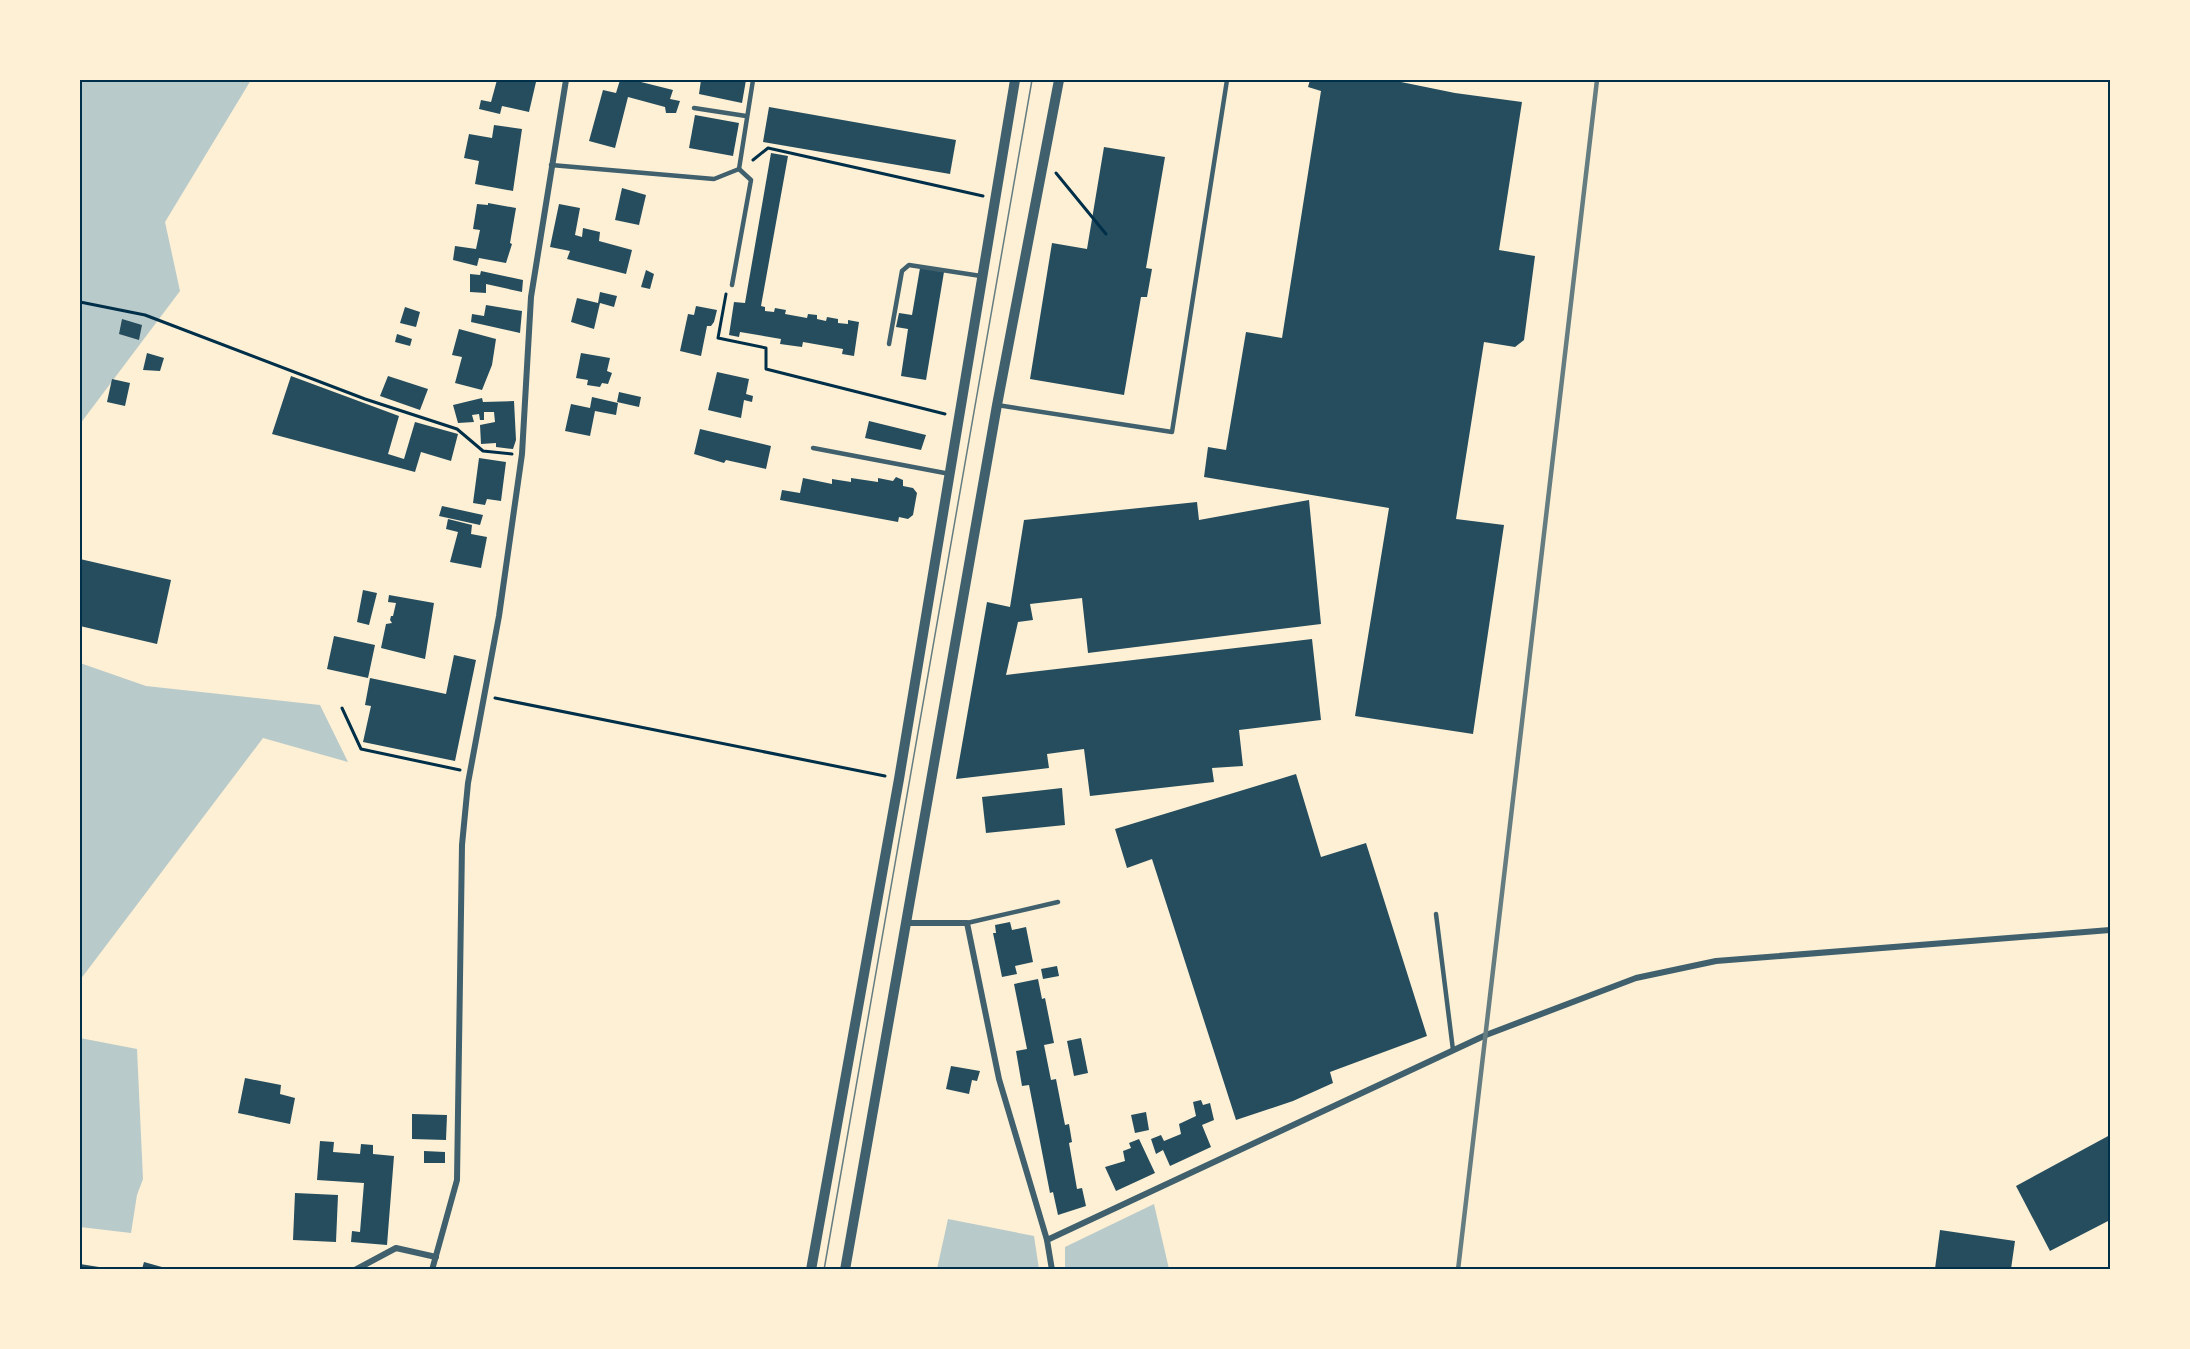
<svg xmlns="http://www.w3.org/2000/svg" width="2190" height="1349" font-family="'DejaVu Sans',sans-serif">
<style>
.green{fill:#b9caca}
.building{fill:#264d5e}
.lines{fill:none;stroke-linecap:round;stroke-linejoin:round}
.path{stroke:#003049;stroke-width:3}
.service{stroke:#3f606c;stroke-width:4.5}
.minor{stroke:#3f606c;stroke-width:6}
.tertiary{stroke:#3f606c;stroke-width:10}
.tram{stroke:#657d81;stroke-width:1.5}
.rail{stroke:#657d81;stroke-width:4.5}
.neatline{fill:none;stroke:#003049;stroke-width:2}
</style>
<rect width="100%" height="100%" fill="#fdf0d5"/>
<!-- green -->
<g class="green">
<path d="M80 80H251L165 222 180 291 80 424Z"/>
<path d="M80 663 146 686 320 705 348 762 263 738 80 980Z"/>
<path d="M80 1038 137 1049 143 1179 137 1195 131 1233 80 1227Z"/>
<path d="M1154 1204 1169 1269H1065V1247Z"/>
<path d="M948 1219 1034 1236 1039 1269H937Z"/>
</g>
<!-- building -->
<g class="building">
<path d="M497 80 536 82 529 112 502 106 500 114 479 109 481 100 491 102Z"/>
<path d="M620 80H633L673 90 670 99 680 101 676 113H666L665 107 628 97 615 148 589 141 603 90 616 93Z"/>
<path d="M701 80H746L742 103 699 94Z"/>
<path d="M1310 80H1402L1401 82 1455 93 1522 102 1499 250 1535 256 1524 340 1515 347 1484 342 1456 519 1504 525 1473 734 1355 716 1389 508 1204 477 1208 447 1226 450 1246 332 1282 338 1321 91 1308 87Z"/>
<path d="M769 107 956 140 950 174 763 142Z"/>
<path d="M695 115 739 123 733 156 689 148Z"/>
<path d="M494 125 522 129 513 191 475 184 479 161 464 158 469 134 492 138Z"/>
<path d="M1104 147 1165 157 1146 268 1152 269 1147 297H1141L1124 395 1030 379 1052 243 1087 249Z"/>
<path d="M771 153 788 156 761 306 765 307V311L774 312 775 308 786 310 785 314 807 318 808 314 817 315V319L826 321 827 317 838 319V323L848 324V320L859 322 854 356 842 354 843 349 803 342 802 347 780 344 781 339 740 332 739 337 729 335 734 302 745 303Z"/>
<path d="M622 188 646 195 639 225 615 220Z"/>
<path d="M488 203 516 208 510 243 512 244 506 263 479 258 477 266 453 260 455 246 476 249 480 230 473 229 477 204 488 205Z"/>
<path d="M559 204 580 208 575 235 582 237 583 228 600 232 599 241 632 250 626 274 567 259 570 251 550 247Z"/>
<path d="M920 268 944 272 926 380 901 376 908 329 896 327 899 313 912 315Z"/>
<path d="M646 270 654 274 650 289 641 287Z"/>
<path d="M481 271 523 280 522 292 486 284V293L470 292V274L480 275Z"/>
<path d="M600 292 617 296 614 307 600 303 594 329 571 322 577 298 598 303Z"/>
<path d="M486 305 522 311 520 333 471 322 472 314 484 316Z"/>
<path d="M696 306 717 310 714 322 711 326H707L701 356 680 351 688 314 694 315Z"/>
<path d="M405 307 420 312 416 327 400 323Z"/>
<path d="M122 319 142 325 139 340 119 334Z"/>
<path d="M459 329 496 339 492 365 482 390 455 383 462 357 452 355Z"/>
<path d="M397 334 412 339 410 346 395 342Z"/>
<path d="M147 353 164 358 160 371 143 370Z"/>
<path d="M581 353 610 358 607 371 612 373 608 384 602 383 600 387 587 385 588 380 576 378Z"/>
<path d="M717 372 749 379 746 394 753 396 752 402 744 400 741 418 708 410Z"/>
<path d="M291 376 399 416 388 454 404 459 415 422 458 434 451 461 421 452 415 472 272 434Z"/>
<path d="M388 376 428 389 420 410 380 396Z"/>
<path d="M112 379 130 383 125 406 107 402Z"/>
<path d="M619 392 641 397 639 407 617 402Z"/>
<path d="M592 397 618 403 616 415 595 411 590 436 565 431 571 404 590 408Z"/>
<path d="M482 398 483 402 514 401 516 440 513 449 496 447V443L481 444 480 425 495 422 494 412H484V420H480L479 414 472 415 474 422 458 423 453 405Z"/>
<path d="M869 421 926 435 921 450 865 438Z"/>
<path d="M700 429 771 446 766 469 726 460 724 463 694 454Z"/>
<path d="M479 458 506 462 501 501 487 499 485 505 473 503Z"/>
<path d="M896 477 903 480V486L913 488 917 493 913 515 908 519 899 517 898 522 780 500 782 490 800 493 803 478 832 484V479L851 482V478L878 482V478L893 481Z"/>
<path d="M1309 500 1321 624 1088 653 1082 598 1030 604 1033 620 1018 622 1006 675 1312 639 1321 720 1239 730 1243 766 1212 768 1214 782 1090 796 1084 749 1047 754 1049 768 956 779 987 602 1010 607 1024 520 1197 502 1199 520Z"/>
<path d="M442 506 483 515 480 525 439 516Z"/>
<path d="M448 519 472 525 471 534 487 537 481 568 450 562 458 532 446 529Z"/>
<path d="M80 559 171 580 157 644 80 626Z"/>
<path d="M363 590 377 593 369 625 357 622Z"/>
<path d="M389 595 434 603 425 659 381 648 386 624 392 623 390 620 391 616H393L396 603 388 602Z"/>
<path d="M334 636 375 645 368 678 327 669Z"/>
<path d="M454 655 476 660 455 761 363 742 371 706 365 705 370 678 446 694Z"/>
<path d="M1296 774 1321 857 1366 843 1427 1036 1330 1072 1333 1083 1293 1101 1236 1120 1152 859 1127 868 1115 829Z"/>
<path d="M1062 788 1065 825 986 833 982 797Z"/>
<path d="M1010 922 1012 930 1026 927 1033 962 1015 966 1017 974 1002 977 993 933H996L995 925Z"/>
<path d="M1057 966 1059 976 1043 979 1041 969Z"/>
<path d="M1038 979 1042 999 1045 998 1054 1043 1044 1045 1051 1080 1056 1079 1065 1125 1069 1124 1072 1142 1069 1143 1077 1189 1082 1188 1086 1206 1058 1215 1053 1192 1050 1193 1029 1085 1022 1086 1016 1051 1027 1049 1014 984Z"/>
<path d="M1081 1038 1088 1073 1074 1076 1067 1041Z"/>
<path d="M951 1066 980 1071 977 1081 972 1080 969 1094 946 1089Z"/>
<path d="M245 1078 281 1085 280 1094 295 1098 290 1124 238 1113Z"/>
<path d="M1201 1100 1203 1105 1210 1103 1214 1120 1202 1125 1211 1147 1170 1166 1163 1150 1156 1154 1151 1139 1161 1135 1164 1141 1181 1134 1179 1124 1196 1116 1193 1102Z"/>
<path d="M1146 1112 1149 1130 1135 1133 1131 1115Z"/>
<path d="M412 1114 447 1115 446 1140 412 1139Z"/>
<path d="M2110 1135V1220L2050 1251 2016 1186Z"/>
<path d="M1139 1139 1155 1173 1116 1191 1105 1167 1125 1161 1123 1151 1131 1148 1129 1143Z"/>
<path d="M320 1141 334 1142 333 1152 360 1154 361 1144 373 1145V1154L394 1156 387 1245 351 1242 352 1231 360 1232 364 1183 317 1180Z"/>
<path d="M424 1151 445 1152V1163H424Z"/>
<path d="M295 1193 338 1195 336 1242 293 1240Z"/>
<path d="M1940 1230 2015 1241 2011 1269H1935Z"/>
<path d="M144 1262 169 1269H142Z"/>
<path d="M80 1264 99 1267V1269H80Z"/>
</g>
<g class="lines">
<!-- path -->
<g class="path">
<path d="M753 160 768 148 983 196"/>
<path d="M1056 173 1106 234"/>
<path d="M726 294 718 338 766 348V369L945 414"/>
<path d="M80 302 145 315 365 399 457 429 483 451 512 454"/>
<path d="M495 698 885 776"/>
<path d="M342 708 361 749 460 770"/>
</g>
<!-- service -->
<g class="service">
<path d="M694 108 746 116"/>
<path d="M551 165 714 179 739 169 751 180 732 285"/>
<path d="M739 169 753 80"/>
<path d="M889 344 902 271 909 265 981 276"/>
<path d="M997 405 1172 432 1227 80"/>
<path d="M813 448 950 474"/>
<path d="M1436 914 1453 1050"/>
<path d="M967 923 1058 902"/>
</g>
<!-- minor -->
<g class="minor">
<path d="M906 923H967L999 1079 1047 1240 1052 1270"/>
<path d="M1047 1240 1486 1035 1636 978 1716 961 2110 930"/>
<path d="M355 1270 396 1248 436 1257"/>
<path d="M432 1270 457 1180 462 845 468 783 499 616 522 454 531 297 566 80"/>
</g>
<!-- tertiary -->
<g class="tertiary">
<path d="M811 1270 899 779 1015 80"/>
<path d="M845 1270 997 405 1059 80"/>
</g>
<!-- tram -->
<path class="tram" d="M824 1270 1032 80"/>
<!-- rail -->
<path class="rail" d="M1458 1270 1597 80"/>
</g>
<!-- border -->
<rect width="2190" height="1349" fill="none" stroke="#fdf0d5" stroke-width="162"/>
<rect x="81" y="81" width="2028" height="1187" class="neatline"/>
</svg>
